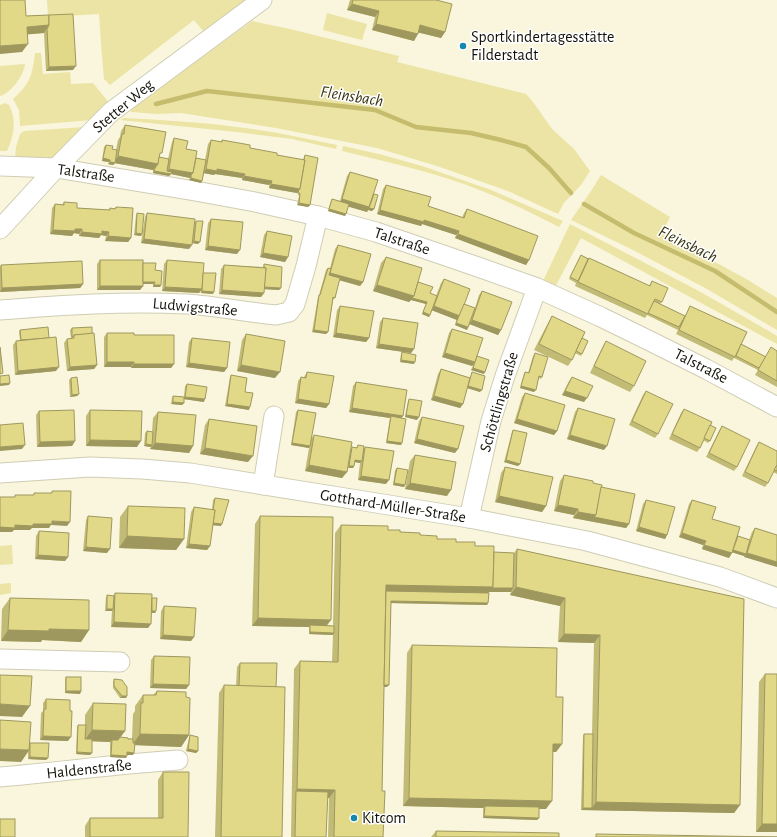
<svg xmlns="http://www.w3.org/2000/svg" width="777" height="837" font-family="'Alegreya Sans',sans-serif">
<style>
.green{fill:#ebe4a4}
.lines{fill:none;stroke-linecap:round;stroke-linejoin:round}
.stream{stroke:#c6bc6d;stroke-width:4.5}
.minor-casing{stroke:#cfcdb4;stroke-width:21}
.minor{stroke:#fff;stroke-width:19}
.wall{fill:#c2bb75}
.shaded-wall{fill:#9e985f}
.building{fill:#e2d988;stroke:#9e985f}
.poi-dot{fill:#1487ac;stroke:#fff;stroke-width:1.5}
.labels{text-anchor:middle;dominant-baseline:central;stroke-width:3;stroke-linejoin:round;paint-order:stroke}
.poi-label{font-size:16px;fill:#13120a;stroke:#fff;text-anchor:start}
.street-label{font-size:16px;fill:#13120a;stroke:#fff}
.water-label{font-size:17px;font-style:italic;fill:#393512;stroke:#fff}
</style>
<rect width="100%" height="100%" fill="#f9f6dd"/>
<!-- green -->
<g class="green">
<path d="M47 0H247L204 32 194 20 110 85 104 79 102 56 99 14 48 17Z"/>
<path d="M327 13 367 24 362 40 323 30Z"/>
<path d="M252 21 290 29 399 56 397 62 526 94 533 102 552 129 574 149 590 171 581 185 564 203 558 214 508 191 437 166 377 148 276 128 181 113 157 114 131 112V109Z"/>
<path d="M35 53H41L43 74 70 72 71 84 93 83 110 104 92 120 20 126 19 110 13 99C31 83 32 75 35 53Z"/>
<path d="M25 64C24 75 11 93 0 96V66Z"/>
<path d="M5 103 9 105C17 120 14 136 7 151H0V105Z"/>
<path d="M124 118C162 120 200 122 237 127 271 131 304 138 337 145L336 149 292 139 237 132 120 120Z"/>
<path d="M85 127 57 157 45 162 15 158 16 147 20 134 24 131Z"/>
<path d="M343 146 383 155 425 167 491 190 563 221 559 227C524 209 489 192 452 180 416 168 379 160 342 151Z"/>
<path d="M601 175 670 217 662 233 748 280 777 298V330L707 289 631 249 571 220 591 191Z"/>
<path d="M570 224 697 290 767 330 777 336V344L581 238 554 289 542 283Z"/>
<path d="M12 545 13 564 0 565V546Z"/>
<path d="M11 583V593L0 595V584Z"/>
</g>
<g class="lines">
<!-- stream -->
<g class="stream">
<path d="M156 104 207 91 375 110 416 127 471 133 501 140 526 147 549 168 571 193"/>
<path d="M584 204 634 233 715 271 777 312"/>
</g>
<!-- minor casing -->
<g class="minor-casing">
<g id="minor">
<path d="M0 166 56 168 195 191 255 202 318 216 376 232 478 267 537 288 601 317 654 343 706 369 777 407"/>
<path d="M0 229 56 168 111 112 262 0"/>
<path d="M0 310C62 305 124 301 186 304 216 306 246 312 276 315L289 312 295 304 306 266 318 216"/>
<path d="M0 473 90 467 142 469 190 473 364 501 469 518 587 541 720 577 777 598"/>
<path d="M263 485 274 416"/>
<path d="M469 518 491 421 505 376 537 288"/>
<path d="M0 659 120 662"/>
<path d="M0 777C59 772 118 764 178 760"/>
</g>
</g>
<!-- minor -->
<use href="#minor" class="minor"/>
</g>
<!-- wall -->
<g class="wall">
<path d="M350 0H436L445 32 441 38 418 32 414 41 372 30 375 17 347 10Z"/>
<path d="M49 15 73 70 46 71 44 33 27 34 22 52 26 16Z"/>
<path d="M125 125 159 157 168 159 172 142 174 138 186 149 196 158 205 160 208 144 211 140 221 142 222 140 277 155 303 160 304 157 305 155 310 205 308 207 297 205 299 196 297 193 269 188V185L242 180V178L215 174 214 175 204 173 202 181 201 183 189 180 190 178 171 174 169 176 153 173V170L115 163 113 165 108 164 109 162 102 161 104 147 106 145 112 149 116 150 118 140 120 137 121 131Z"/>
<path d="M350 172 374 194V209L372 211 368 210 367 212 348 206 346 214 345 216 328 211 331 201 332 199 340 201 347 176Z"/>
<path d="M386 185 428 206 462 218 464 213 467 209 529 260 526 265 455 238 456 235 422 224 421 226 377 214 383 189Z"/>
<path d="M64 202 77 208 109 210 110 208 114 209 116 207 131 238 128 242 105 241 106 236 101 235 99 238 79 236V234L74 233 72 236 50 234 52 208 55 204 62 205Z"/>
<path d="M137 213 142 234 141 236 134 235 136 215Z"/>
<path d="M147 213 189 249 141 243 145 217Z"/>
<path d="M211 219 237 254 205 250 208 223Z"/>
<path d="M196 221 198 244 192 243 195 223Z"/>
<path d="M267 231 288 257 285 262 260 257 264 235Z"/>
<path d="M338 245 363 282 360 286 339 280 335 298 333 300 328 332 326 334 312 332 318 297 319 295 326 270 328 268H330L335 249Z"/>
<path d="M581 255 649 286 652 281 662 302 660 304 685 316 690 306 741 344 766 357 771 347 777 351V387L755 375 758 370 734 358 732 361 676 334 678 330 647 315 645 318 575 286 576 283 569 279Z"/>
<path d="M386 257 418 282 430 293 436 296 441 283 444 279 464 304 475 308 479 295 482 291 501 330 498 335 470 324 467 330 455 325 457 319V320L432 310 429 317 422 314 426 304 411 300 409 302 373 291 381 263Z"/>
<path d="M100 260 143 263 155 270 161 285 160 287H153V284H143V286L140 290H97V264Z"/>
<path d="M167 260 203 273 213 294 201 293V291L199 293 162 291 164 264Z"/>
<path d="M264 264 281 288 279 290 264 289V293L261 297 219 294 221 269 224 265 263 267Z"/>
<path d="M1 265 83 284 80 288 0 292V267Z"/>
<path d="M340 306 369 338 366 342 333 337 337 310Z"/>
<path d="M552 316 582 338V354L581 356 575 353 572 360 568 366 534 350 548 323Z"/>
<path d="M383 318 414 349 411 353 376 348 380 322Z"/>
<path d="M72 328 97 365 94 369 67 371 64 343 67 339 71 338 70 330Z"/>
<path d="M452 329 477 356 484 374 471 370 473 366 442 357 449 333Z"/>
<path d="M20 330 49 338 56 371 15 375 13 345 16 341 20 340 19 332Z"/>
<path d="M107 333 134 335 174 364 171 368H131V367H104V337Z"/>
<path d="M246 334 275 378 237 371 242 340Z"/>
<path d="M192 338 227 368 224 372 186 367 189 342Z"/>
<path d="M606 341 634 386 630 392 590 373 602 348Z"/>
<path d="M402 352 414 364 400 362 401 354Z"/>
<path d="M535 353 542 377 541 379 539 378 534 392 520 388 524 374 525 372 528 373 533 356Z"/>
<path d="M441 369 470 378 472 372 480 392 467 388 463 404 460 408 431 400 438 374Z"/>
<path d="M307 372 329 404 326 408 295 403 298 381 301 377H304Z"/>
<path d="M231 375 245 392 249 410 225 406 230 377Z"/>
<path d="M572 377 584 402 562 395 569 381Z"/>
<path d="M71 378 79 394 77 396 70 397 69 380Z"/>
<path d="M356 382 403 416 401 418 402 443 401 445 386 443 390 418 349 412 353 386Z"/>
<path d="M187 384 204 402 184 399V403L182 405 171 404 172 398 173 396 184 397 185 386Z"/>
<path d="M646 391 658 434 655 438 629 425 643 395Z"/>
<path d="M525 393 557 431 554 435 514 423 522 397Z"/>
<path d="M409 399 417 420 405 417 408 401Z"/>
<path d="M578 408 604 450 567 439 575 412Z"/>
<path d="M684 409 710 425V441L708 443 703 440 700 448 697 452 669 439 681 413Z"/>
<path d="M90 410 137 447 86 446V416Z"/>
<path d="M298 410 311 439 314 435 347 472 342 478 305 471 309 448 291 445 296 412Z"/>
<path d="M39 411 75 441 72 446 37 447 36 415Z"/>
<path d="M158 412 193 446 189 453 150 449 151 447 144 446 145 433 147 431 152 432 153 418Z"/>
<path d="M422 417 455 453 414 443 419 421Z"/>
<path d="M209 419 248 462 200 454 205 425Z"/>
<path d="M722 426 737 467 734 471 706 457 719 431Z"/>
<path d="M513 430 520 464 518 466 504 462 512 432Z"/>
<path d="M759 442 777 451V474L773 472 768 483 765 487 742 476 756 447Z"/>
<path d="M358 445 364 449 365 447 386 484 358 480 360 463 355 462 354 466 353 468H348L351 450 352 447 356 448Z"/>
<path d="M415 455 447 496 405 489 410 461Z"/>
<path d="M505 467 546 506 542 512 495 502 501 473Z"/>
<path d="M397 468 405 485 404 487 393 485 395 470Z"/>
<path d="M564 475 593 483 601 487 629 524 626 528 573 518 574 515 554 511 560 481Z"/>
<path d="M215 498 221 526 213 525 210 546 207 550 186 548 191 512 194 507 212 510 213 500Z"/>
<path d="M646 500 667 535 665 539 636 531 643 504Z"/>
<path d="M692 500 712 519 738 536 749 540 752 532 755 528 777 535 744 557V556L732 552 729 558 702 549 703 545 679 537 689 504Z"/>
<path d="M128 506 184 539 176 550 119 548 120 517Z"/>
<path d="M88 516 107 553 83 551 86 520Z"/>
<path d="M260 516 327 625 333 626 335 533 341 525 388 530 475 546 494 552 514 553 517 549 744 599 740 805 734 813 581 810 583 736 584 734H592L594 643 558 642 560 606 510 595 511 592H489L488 603 487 605 391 603 387 687H384L382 791 383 837H328L329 798H327L326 837H291L294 669 300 661 332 662 333 635 309 634V627L252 626 255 524Z"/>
<path d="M39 531 68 557 65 561 35 559 36 536Z"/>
<path d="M115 593 152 598 156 611 155 613H151L148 628 111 627 112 611H105L106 597 107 595 113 596Z"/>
<path d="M10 598 89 630 81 642 42 640 41 642 1 641 2 609Z"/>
<path d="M164 606 194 637 191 641 160 639 161 611Z"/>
<path d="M412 645 556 697 562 744 556 752H553L546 809H539V818L537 820 483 818V808L403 806 407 653Z"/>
<path d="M154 656 189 685 186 689 150 688 151 660Z"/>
<path d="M240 663 276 687 282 837H215L219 693 224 685 236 686 237 667Z"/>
<path d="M765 674H777V832H756L759 682Z"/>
<path d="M66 677 81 691 80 694 65 693V679Z"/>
<path d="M114 679 127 696 126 698H120L113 688V682Z"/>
<path d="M157 691 186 697 189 735 181 747 135 745 133 755H127L126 758 110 757V742L92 741V753L90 755 76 754 77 727 78 725H85V715L93 703 125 731 120 737 132 739 133 714 135 711V706L143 695H153Z"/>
<path d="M46 699 68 741 40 740 41 713 43 711V703Z"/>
<path d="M190 735 198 751 196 753 186 751 189 738Z"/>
<path d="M30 743 48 758 46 760 28 759V752L21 762Z"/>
<path d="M163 772 188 837H85V826L90 818H158V780Z"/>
<path d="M436 831 559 837H431Z"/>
</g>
<!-- shaded-wall -->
<g class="shaded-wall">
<path d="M352 4 379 11 375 17 347 10Z"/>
<path d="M376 24 418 34 414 41 372 30Z"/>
<path d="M49 25 44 33 21 35 27 27Z"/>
<path d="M420 25 445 32 441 38 416 32Z"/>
<path d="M28 44 22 52 0 54V46Z"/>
<path d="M76 66 73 70 46 71 49 67Z"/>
<path d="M118 156 158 164 153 170 114 163Z"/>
<path d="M103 158 110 160 109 162 102 161Z"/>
<path d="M110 162 115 163 113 165 108 164Z"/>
<path d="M169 169 193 173 190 178 171 174 169 176 153 173 154 171 166 173Z"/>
<path d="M206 169H217L245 174 242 178 215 174 214 175 203 173Z"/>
<path d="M244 176 272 181 269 185 242 180Z"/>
<path d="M191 178 202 181 201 183 189 180Z"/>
<path d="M271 184 300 189 297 193 269 188Z"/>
<path d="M342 199 369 207 374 209 372 211 368 210 367 212 339 204Z"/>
<path d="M299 203 310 205 308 207 297 205Z"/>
<path d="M329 209 346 214 345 216 328 211Z"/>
<path d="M380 210 424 220 459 231 456 235 422 224 421 226 377 214Z"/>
<path d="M75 229H82L79 234 74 233 72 236 50 234 53 230Z"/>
<path d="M102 231 109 232 106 236 101 235 99 238 79 236 82 232Z"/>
<path d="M136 233 142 234 141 236 134 235Z"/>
<path d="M458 234 529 260 526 265 455 238Z"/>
<path d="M108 236 131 238 128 242 105 241Z"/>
<path d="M144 239 192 245 189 249 141 243Z"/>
<path d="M194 241 200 242 198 244 192 243Z"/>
<path d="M208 246 240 250 237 254 205 250Z"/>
<path d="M263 253 288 257 285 262 260 257Z"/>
<path d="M330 273 363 282 360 286 328 277Z"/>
<path d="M142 282H155L153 284H140Z"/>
<path d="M83 284 80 288 0 292 2 288Z"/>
<path d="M154 285H161L160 287H153Z"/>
<path d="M377 285 414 296 427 302 426 304 411 300 409 302 373 291Z"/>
<path d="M100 286H143L140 290H97Z"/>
<path d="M165 287 202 289 199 293 162 291Z"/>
<path d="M263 287 281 288 279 290 262 289Z"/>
<path d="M222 290 264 293 261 297 219 294Z"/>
<path d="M202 291 214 292 213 294 201 293Z"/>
<path d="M434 306 460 316 457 320 431 310Z"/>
<path d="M423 312 430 315 429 317 422 314Z"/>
<path d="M472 320 501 330 498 335 469 324Z"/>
<path d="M456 323 468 327 467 330 455 325Z"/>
<path d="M314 330 328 332 326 334 312 332Z"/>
<path d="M336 333 369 338 366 342 333 337Z"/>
<path d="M379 344 414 349 411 353 376 348Z"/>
<path d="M445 353 475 362 472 366 442 357Z"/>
<path d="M401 360 415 362 414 364 400 362Z"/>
<path d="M107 362H134L131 367H104Z"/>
<path d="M189 363 227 368 224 372 186 367Z"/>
<path d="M134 364H174L171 368H131Z"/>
<path d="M97 365 94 369 67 371 70 367Z"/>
<path d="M241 365 280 372 275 378 237 371Z"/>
<path d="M59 367 56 371 15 375 18 371Z"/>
<path d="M473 368 485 372 484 374 471 370Z"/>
<path d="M10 383 9 385 0 386V384Z"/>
<path d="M468 386 482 390 480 392 467 388Z"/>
<path d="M521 386 536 390 534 392 520 388Z"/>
<path d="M565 391 587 398 584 402 562 395Z"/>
<path d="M79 394 77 396 70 397 72 395Z"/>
<path d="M434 396 463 404 460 408 431 400Z"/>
<path d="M185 397 205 399 204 402 183 399Z"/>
<path d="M298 399 329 404 326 408 295 403Z"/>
<path d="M173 402 184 403 182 405 171 404Z"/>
<path d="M227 404 250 407 249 410 225 406Z"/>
<path d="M352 408 403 416 400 420 391 416 390 418 349 412Z"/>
<path d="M406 415 419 417 417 420 405 417Z"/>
<path d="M517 419 557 431 554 435 514 423Z"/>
<path d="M570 435 607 446 604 450 567 439Z"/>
<path d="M417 439 458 449 455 453 414 443Z"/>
<path d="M90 440 141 441 137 447 86 446Z"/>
<path d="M75 441 72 446 37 447 40 442Z"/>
<path d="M387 441 402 443 401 445 386 443Z"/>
<path d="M155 443 193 446 189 453 150 449Z"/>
<path d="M292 443 310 446 309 448 291 445Z"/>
<path d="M146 444 152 445 151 447 144 446Z"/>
<path d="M25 445 22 449 0 451V447Z"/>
<path d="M205 448 253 456 248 462 200 454Z"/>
<path d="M355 460 362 461 360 463 354 462Z"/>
<path d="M506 460 520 464 518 466 504 462Z"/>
<path d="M309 465 347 472 342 478 305 471Z"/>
<path d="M349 466H354L353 468H348Z"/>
<path d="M361 476 389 480 386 484 358 480Z"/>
<path d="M394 483 405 485 404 487 393 485Z"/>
<path d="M410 483 451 490 447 496 405 489Z"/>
<path d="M499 496 546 506 542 512 495 502Z"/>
<path d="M558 505 578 509 574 515 554 511Z"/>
<path d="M578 512 596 515 629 524 626 528 573 518Z"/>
<path d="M52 521 70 522 67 526 51 525 49 528H32L30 530H14L12 532H0V527Z"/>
<path d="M212 522 222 524 221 526 211 525Z"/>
<path d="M639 527 667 535 665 539 636 531Z"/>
<path d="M682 533 706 541 703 545 679 537Z"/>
<path d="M127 536 184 539 176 550 119 548Z"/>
<path d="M189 544 210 546 207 550 186 548Z"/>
<path d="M704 545 732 553 729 558 702 549Z"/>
<path d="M86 547 110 549 107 553 83 551Z"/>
<path d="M733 550 746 554 744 556 731 552Z"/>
<path d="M747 553 777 562V567L744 557Z"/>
<path d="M38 555 68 557 65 561 35 559Z"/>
<path d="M386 585 493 587 513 588 511 592H489L487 595 382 593Z"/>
<path d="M516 587 565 598 560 606 510 595Z"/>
<path d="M391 601 488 603 487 605 389 603Z"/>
<path d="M107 609H113L112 611H105Z"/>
<path d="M150 611H156L155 613H149Z"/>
<path d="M258 618 331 620 325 628 310 625 309 627 252 626Z"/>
<path d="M114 622 151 624 148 628 111 627Z"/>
<path d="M49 629 89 630 81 642 42 640 41 642 1 641 8 630Z"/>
<path d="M310 632 334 633 333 635 309 634Z"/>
<path d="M564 634 600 635 594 643 558 642Z"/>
<path d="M163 635 194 637 191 641 160 639Z"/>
<path d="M153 684 189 685 186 689 150 688Z"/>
<path d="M380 685H389L387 687H378Z"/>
<path d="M66 691H81L80 694 65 693Z"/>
<path d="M122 696H127L126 698H120Z"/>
<path d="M0 704 30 706 22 717 0 716Z"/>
<path d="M92 730 125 731 117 742 112 740 110 742 84 741Z"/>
<path d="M140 734 189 735 181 747 132 745Z"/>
<path d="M43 736 71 737 68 741 40 740Z"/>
<path d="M553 744H562L556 752H547Z"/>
<path d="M0 749 29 750 21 762 0 761Z"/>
<path d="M188 749 198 751 196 753 186 751Z"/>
<path d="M77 752 92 753 90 755 76 754Z"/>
<path d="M127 752 134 753 133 755H126Z"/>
<path d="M111 755 127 756 126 758 110 757Z"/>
<path d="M30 757 48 758 46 760 28 759Z"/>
<path d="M297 789 335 790 329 798 296 797V791Z"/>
<path d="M409 798 552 801 546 809 485 808V806L483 808 403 806Z"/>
<path d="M596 802 740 805 734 813 581 810 583 808H592Z"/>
<path d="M484 816 539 818 537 820 483 818Z"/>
<path d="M762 824H777V832H756Z"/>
</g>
<!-- building -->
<g class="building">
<path d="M0 0H25L26 16 49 15V25L27 27 28 44 0 46Z"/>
<path d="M353 0H436L452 4 445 32 420 25 418 34 376 24 379 11 352 4Z"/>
<path d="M73 14 76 66 49 67 47 29 49 25V15Z"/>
<path d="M125 125 166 132 162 153H160L158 164 118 156 122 134H124Z"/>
<path d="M174 138 188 141 186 149 197 151 193 173 169 169Z"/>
<path d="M211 140 222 142V140L250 145V148L277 153V155L305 160 300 189 271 184 272 181 244 176 245 174 217 169V171L206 169Z"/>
<path d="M106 145 113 146 112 149 117 150 115 163 110 162V160L103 158Z"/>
<path d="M305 155 318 158 310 205 299 203 300 194 298 191 300 189 305 160H304Z"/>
<path d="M159 157 169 159 167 171 172 172 171 174 154 171 155 168 158 164Z"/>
<path d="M196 158 206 160 202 181 191 178V175L193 173Z"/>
<path d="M350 172 378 180 369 207 342 199Z"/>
<path d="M386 185 431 197 428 206 464 218 467 209 538 236 529 260 458 234 459 231 424 220V222L380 210Z"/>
<path d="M374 194 378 195 374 209 369 208Z"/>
<path d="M332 199 349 204 346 214 329 209Z"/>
<path d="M64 202 77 203V208L110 210V208L115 209 116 207 133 208 131 238 108 236 109 232 102 231V234L82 232V229H75V231L53 230 55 204 64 205Z"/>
<path d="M137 213 144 214 142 234 136 233Z"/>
<path d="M147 213 195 219 192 245 144 239Z"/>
<path d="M211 219 243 222 240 250 208 246Z"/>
<path d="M196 221H203L200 242 194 241Z"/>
<path d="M267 231 292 236 288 257 263 253Z"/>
<path d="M338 245 371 254 363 282 330 273Z"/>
<path d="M581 255 588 259 578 281 570 277Z"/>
<path d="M386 257 422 268 414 296 377 285Z"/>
<path d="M589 258 650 286 652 281 668 288 662 302 655 299 648 314 578 282Z"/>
<rect x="100" y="260" width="43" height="26"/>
<path d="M167 260 204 263 202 289 165 287Z"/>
<path d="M82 261 83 284 2 288 1 265Z"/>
<path d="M143 263H156L155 270 162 271 161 285H154L155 282H143Z"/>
<path d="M264 264 282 267 281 288 264 287 266 268 264 267Z"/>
<path d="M224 265 266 268 264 293 222 290Z"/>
<path d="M328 268 331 269 329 275 340 278 335 298 333 297 328 332 314 330 319 295H320Z"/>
<path d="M203 273H216L214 292 202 291Z"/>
<path d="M444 279 470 289 460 316 434 306Z"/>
<path d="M418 282 433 287 430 293 437 296 430 315 423 312 427 302 412 298 414 296Z"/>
<path d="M482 291 512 302 501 330 472 320Z"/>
<path d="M654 301 685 316 679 327 648 313Z"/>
<path d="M464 304 475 308 468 327 456 323Z"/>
<path d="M340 306 374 311 369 338 336 333Z"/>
<path d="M690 306 747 332 735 357 679 330Z"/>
<path d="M552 316 585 332 572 360 539 344Z"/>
<path d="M383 318 418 323 414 349 379 344Z"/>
<path d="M48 327 49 338 21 340 20 330Z"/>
<path d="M92 327V334L74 335 72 337V328Z"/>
<path d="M452 329 483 338 475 362 445 353Z"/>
<path d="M94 333 97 365 70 367 67 339 74 338V335Z"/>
<path d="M107 333H134V335H174V364H134V362H107Z"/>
<path d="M246 334 285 341 280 372 241 365Z"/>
<path d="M56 337 59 367 18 371 16 341Z"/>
<path d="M192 338 230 342 227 368 189 363Z"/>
<path d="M582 338 588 341 582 354 576 351Z"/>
<path d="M606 341 646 361 634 386 594 366Z"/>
<path d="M741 344 766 357 759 368 736 356Z"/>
<path d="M0 347 3 373 0 374Z"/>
<path d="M771 347 777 351V381L758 370Z"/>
<path d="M402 352 416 355 415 362 401 360Z"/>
<path d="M535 353 548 357 542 377 539 376 536 390 521 386 525 372 529 373Z"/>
<path d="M477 356 489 360 485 372 473 368Z"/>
<path d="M441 369 470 378 463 404 434 396Z"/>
<path d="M307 372 334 376 329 404 298 399 301 377 306 378Z"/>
<path d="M472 372 485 376 482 390 468 386Z"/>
<path d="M9 375 10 383 0 384V376Z"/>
<path d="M231 375 247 378 245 392 253 393 250 407 227 404Z"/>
<path d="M77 377 79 394 72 395 71 378Z"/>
<path d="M572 377 593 386 587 398 565 391Z"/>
<path d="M356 382 407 390 403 416 352 408Z"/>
<path d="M187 384 207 387 205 399 185 397Z"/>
<path d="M646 391 673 404 658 434 632 421Z"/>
<path d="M525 393 565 405 557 431 517 419Z"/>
<path d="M173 396 184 397V403L173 402Z"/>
<path d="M409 399 422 401 419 417 406 415Z"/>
<path d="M578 408 615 419 607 446 570 435Z"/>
<path d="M684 409 712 422 700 448 672 434Z"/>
<path d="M74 410 75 441 40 442 39 411Z"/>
<path d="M90 410 142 411 141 441 90 440Z"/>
<path d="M298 410 316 413 310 446 292 443Z"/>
<path d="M158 412 196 415 193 446 155 443Z"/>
<path d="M391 416 406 419 402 443 387 441Z"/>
<path d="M422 417 464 426 458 449 417 439Z"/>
<path d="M209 419 257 426 253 456 205 448Z"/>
<path d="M23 423 25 445 0 447V425Z"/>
<path d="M710 425 716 428 710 441 704 438Z"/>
<path d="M722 426 750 440 737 467 709 453Z"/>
<path d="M513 430 527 433 520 464 506 460Z"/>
<path d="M147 431 153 432 152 445 146 444Z"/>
<path d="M314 435 352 442 347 472 309 465Z"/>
<path d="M759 442 777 451V465L768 483 745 472Z"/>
<path d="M358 445 364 446 362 461 355 460 354 466H349L352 447 357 448Z"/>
<path d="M365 447 394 451 389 480 361 476Z"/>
<path d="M415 455 456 462 451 490 410 483Z"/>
<path d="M777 465V471L774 470Z"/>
<path d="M505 467 553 477 546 506 499 496Z"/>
<path d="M397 468 408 470 405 485 394 483Z"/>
<path d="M564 475 593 481V483L602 485 596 515 578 512V509L558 505Z"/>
<path d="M601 487 635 494 629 524 594 517 596 515Z"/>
<path d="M52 491H71L70 522 52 521V524H33V526L15 525V528L0 527V497H15V495H34V493H52Z"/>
<path d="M215 498 229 500 222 524 213 523 215 510H213Z"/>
<path d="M646 500 675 507 667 535 639 527Z"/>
<path d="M692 500 716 507 712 519 740 527 732 553 704 545 706 541 682 533Z"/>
<path d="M128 506 185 508 184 539 127 536Z"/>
<path d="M194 507 215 510 210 546 189 544Z"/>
<path d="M88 516 112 518 110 549 86 547Z"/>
<path d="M260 516 333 517 331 620 258 618Z"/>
<path d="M341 525 388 526V530H400V532L420 533V535L437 536V539H456V542H475V546H494L493 587 386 585 382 791H385L383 837H334L335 790 297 789 300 661 338 662Z"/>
<path d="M755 528 777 535V562L747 553Z"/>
<path d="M39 531 69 533 68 557 38 555Z"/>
<path d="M738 536 750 540 746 554 733 550Z"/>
<path d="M517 549 744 599 740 805 596 802 600 635 564 634 565 598 516 587Z"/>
<path d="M494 552 514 553 513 588H492L493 587Z"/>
<path d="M386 591 489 593 488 603 391 601 389 685H384Z"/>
<path d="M115 593 152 594 151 624 114 622Z"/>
<path d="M107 595 114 596 113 609H107Z"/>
<path d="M10 598 89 600V630L49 629V631L8 630Z"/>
<path d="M152 598H157L156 611H152Z"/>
<path d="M164 606 196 608 194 637 163 635Z"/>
<path d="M310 625 334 626V633L310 632Z"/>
<path d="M412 645 557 648 556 697H563L562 744H553L552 801 409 798Z"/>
<path d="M154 656 190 657 189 685 153 684Z"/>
<path d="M240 663H277L276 687 239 686Z"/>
<path d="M765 674H777V824H762Z"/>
<path d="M0 675 32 676 30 706 0 704Z"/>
<rect x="66" y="677" width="15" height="14"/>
<path d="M114 679 122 680 127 687V696H122L114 686Z"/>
<path d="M224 685 285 687 282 837H221Z"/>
<path d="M157 691 186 692V697L190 698 189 735 140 734 141 703H143V695H156Z"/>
<path d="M46 699 70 700V711H72L71 737 43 736 44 709H46Z"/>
<path d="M93 703 126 704 125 731 92 730Z"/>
<path d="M0 720 31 722 29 750 0 749Z"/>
<path d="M78 725H86L85 739H92V753L77 752Z"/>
<path d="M584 734H593L592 808H583Z"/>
<path d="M190 735 198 737V751L188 749Z"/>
<path d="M120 737 128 738V739H133V743H135L134 753 127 752V756L111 755 112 740H118Z"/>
<path d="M30 743H49L48 758 30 757Z"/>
<path d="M163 772H189L188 837H90V818H163Z"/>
<path d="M296 791 328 792 326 837H295Z"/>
<path d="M485 806 539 807V818L484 816Z"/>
<rect x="0" y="819" width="15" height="18"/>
<path d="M436 831 559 833V837H436Z"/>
<path d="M596 834 777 837H596Z"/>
</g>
<!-- markers -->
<g class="poi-dot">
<circle cx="463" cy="46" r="4"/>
<circle cx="354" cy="818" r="4"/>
</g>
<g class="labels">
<!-- poi labels -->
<g class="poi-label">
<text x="471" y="37">Sportkindertagesstätte<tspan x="471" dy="18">Filderstadt</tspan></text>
<text x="362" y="818">Kitcom</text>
</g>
<!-- street labels -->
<g class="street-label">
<text transform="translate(123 106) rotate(-40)">Stetter Weg</text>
<text transform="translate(86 173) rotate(8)">Talstraße</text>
<text transform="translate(402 241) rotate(18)">Talstraße</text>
<text transform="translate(195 307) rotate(5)">Ludwigstraße</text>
<text transform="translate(701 366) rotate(27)">Talstraße</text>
<text transform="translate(499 402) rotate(-74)">Schöttlingstraße</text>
<text transform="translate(393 506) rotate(9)">Gotthard-Müller-Straße</text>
<text transform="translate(89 769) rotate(-6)">Haldenstraße</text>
</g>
<!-- water labels -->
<g class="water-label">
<text transform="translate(352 96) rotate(9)">Fleinsbach</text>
<text transform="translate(688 244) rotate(26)">Fleinsbach</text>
</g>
</g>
</svg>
